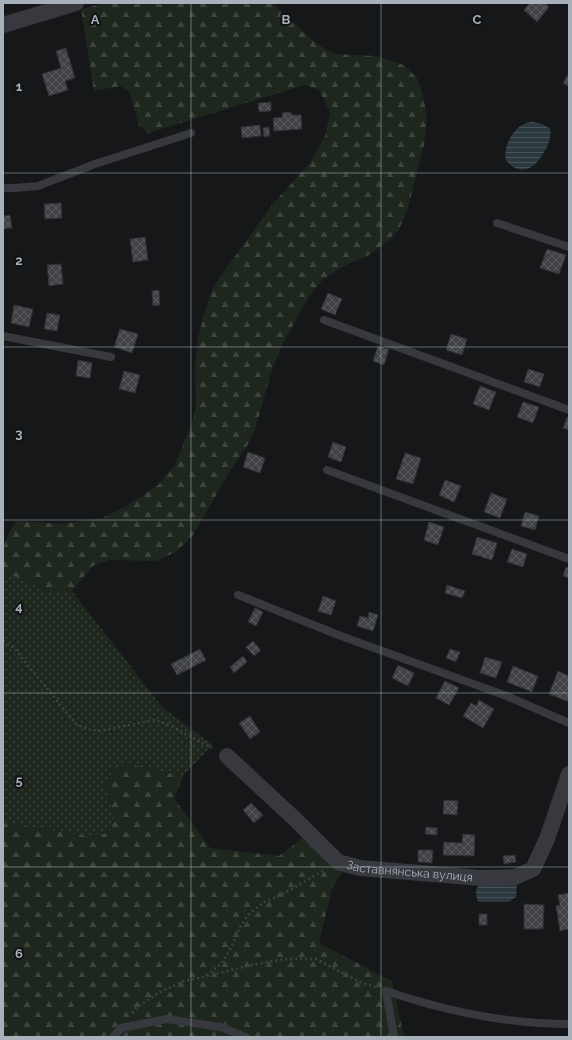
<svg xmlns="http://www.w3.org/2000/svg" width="572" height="1040" font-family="Raleway,sans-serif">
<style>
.grass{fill:url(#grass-dots)}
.forest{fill:url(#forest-firs)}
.water{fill:url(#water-rules)}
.building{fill:url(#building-cross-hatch);stroke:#303135}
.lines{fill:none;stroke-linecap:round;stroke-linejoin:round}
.path{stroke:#3d4145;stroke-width:2.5;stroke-dasharray:2 3;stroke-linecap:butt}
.lane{stroke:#37393e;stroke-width:8}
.street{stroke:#37393e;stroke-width:16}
.grid{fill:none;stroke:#a8b0ba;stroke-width:1;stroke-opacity:0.55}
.labels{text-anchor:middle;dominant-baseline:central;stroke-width:4;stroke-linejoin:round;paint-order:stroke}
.street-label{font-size:12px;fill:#a8b0ba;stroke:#111214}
.grid-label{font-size:13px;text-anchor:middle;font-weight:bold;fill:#a8b0ba;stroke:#111214;stroke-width:4;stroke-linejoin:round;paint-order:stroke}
</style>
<defs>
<pattern id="grass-dots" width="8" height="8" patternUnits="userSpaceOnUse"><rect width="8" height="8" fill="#1e271e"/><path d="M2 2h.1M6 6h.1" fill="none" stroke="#3c443d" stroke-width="1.8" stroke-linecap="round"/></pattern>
<pattern id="forest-firs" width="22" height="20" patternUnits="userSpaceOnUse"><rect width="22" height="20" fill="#1e271e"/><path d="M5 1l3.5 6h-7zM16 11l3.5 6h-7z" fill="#3c443d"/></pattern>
<pattern id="water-rules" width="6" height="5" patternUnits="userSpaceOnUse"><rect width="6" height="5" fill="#2b393e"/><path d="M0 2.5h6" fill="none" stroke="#475358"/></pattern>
<pattern id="building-cross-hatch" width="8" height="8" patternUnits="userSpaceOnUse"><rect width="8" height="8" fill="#404246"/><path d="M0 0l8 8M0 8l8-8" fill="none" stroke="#595b5f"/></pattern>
</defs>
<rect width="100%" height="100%" fill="#161719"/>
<!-- grass -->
<path class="grass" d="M3 575 18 577 49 592 72 591 163 708 213 745 183 776 118 762 105 787 115 817 109 833 88 836 3 823Z"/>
<!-- forest -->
<g class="forest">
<path d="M106 3H272L318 45 335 54 376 56 404 65 417 78 423 96 427 117 424 145 407 212 399 229 387 242 369 255 346 265 323 279 309 297 283 343 272 369 257 423 249 443 233 466 193 535 176 552 156 561 109 560 93 566 72 591 49 592 18 577 3 575C3 549 1 543 17 521L62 524 102 518 124 507 142 496 158 485 175 465 193 420 196 406 195 367 198 338 204 314 213 287 272 205 309 164 325 136 330 112 319 90 305 85 148 133 139 126 130 93 121 86 94 91 81 9Z"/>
<path d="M118 762 183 776 174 798 210 848 279 856 313 830 349 863 333 885 319 943 392 981 404 1037H3V823L88 836 109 833 115 817 105 787Z"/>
</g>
<!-- water -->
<g class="water">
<path d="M530 122C538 122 544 124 550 129 552 138 548 145 544 152 538 163 528 174 515 168 512 167 508 163 506 160 503 151 510 135 517 129 521 125 525 123 530 122Z"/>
<path d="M514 883 517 885 516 897 509 902H479L477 900 476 891 478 886Z"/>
</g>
<!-- building -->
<g class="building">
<path d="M530 3H545L549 7 537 22 524 10Z"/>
<path d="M66 48 75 78 65 81 68 90 49 96 42 74 61 68 56 51Z"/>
<path d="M569 73V87L563 83Z"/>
<path d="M271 102V111L259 112 258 103Z"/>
<path d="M291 112V115H301L302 129 274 131 273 118 283 117 282 113Z"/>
<path d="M260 125 261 136 242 138 241 127Z"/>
<path d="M269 127 270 136 264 137 263 128Z"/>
<path d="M61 203 62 218 45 219 44 204Z"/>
<path d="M10 215 12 228 3 229V216Z"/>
<path d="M145 237 148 260 133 262 130 239Z"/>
<path d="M547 249 566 255 559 274 540 268Z"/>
<path d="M61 264 63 284 49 286 47 265Z"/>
<path d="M159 290 160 305 153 306 152 291Z"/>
<path d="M328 293 342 299 335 315 321 309Z"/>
<path d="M14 305 33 309 29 327 11 323Z"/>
<path d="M47 313 60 315 57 331 44 329Z"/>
<path d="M120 329 138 334 132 353 114 347Z"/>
<path d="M451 334 467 339 462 355 446 350Z"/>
<path d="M378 346 389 349 384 365 373 361Z"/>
<path d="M78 360 92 363 90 378 76 376Z"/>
<path d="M528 369 544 374 540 387 524 382Z"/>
<path d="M124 371 140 375 135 393 119 389Z"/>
<path d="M480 386 496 392 489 410 473 404Z"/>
<path d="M523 402 539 407 533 423 517 417Z"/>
<path d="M567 417 569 418V430L563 428Z"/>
<path d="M333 442 346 447 341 462 328 457Z"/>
<path d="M248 452 265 458 260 473 243 467Z"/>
<path d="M405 453 421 458 413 484 396 479Z"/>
<path d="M445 480 461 486 454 502 439 495Z"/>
<path d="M491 493 507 499 500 518 484 512Z"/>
<path d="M525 512 539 516 535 530 521 526Z"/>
<path d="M429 522 444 527 438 545 424 540Z"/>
<path d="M477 537 497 543 492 560 472 554Z"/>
<path d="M512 549 527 554 523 567 507 562Z"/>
<path d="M566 567 569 568V578L563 576Z"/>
<path d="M447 585 465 591 462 598 445 593Z"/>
<path d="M323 596 336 601 331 615 318 611Z"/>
<path d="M255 608 263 612 256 626 248 622Z"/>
<path d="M369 612 378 615 373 631 357 626 360 616 368 618Z"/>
<path d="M253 641 261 650 254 656 246 647Z"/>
<path d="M200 649 206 660 177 675 171 664Z"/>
<path d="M450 649 460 652 456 662 446 658Z"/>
<path d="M243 656 247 662 234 673 230 667Z"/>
<path d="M485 657 502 662 496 678 480 673Z"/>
<path d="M398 665 414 673 408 686 392 678Z"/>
<path d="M513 666 538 676 532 692 507 682Z"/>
<path d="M558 671 569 676V702L549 694Z"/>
<path d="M445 681 459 688 449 705 436 698Z"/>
<path d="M479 700 494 709 483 728 463 716 471 703 476 706Z"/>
<path d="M250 716 260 732 250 739 239 723Z"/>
<path d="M444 800 458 801 457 815 443 814Z"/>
<path d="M251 803 263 815 254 823 243 810Z"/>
<path d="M426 827 437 828V835L425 834Z"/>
<path d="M463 834 475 835 474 856 443 855 444 842 462 843Z"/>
<path d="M418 850H433L432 863 418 862Z"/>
<path d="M515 855 516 862 504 864 503 856Z"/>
<path d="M569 893V929L560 931 556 906 560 905 558 895Z"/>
<path d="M524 904 544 905 543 929H524Z"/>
<rect x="479" y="914" width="8" height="11"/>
</g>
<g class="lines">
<!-- path -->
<g class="path">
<path d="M3 641 14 648 76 724 87 729 100 731 154 720 167 724 212 748"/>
<path d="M207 976 252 965 285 959H316L362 983 376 987"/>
<path d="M132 1013 137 1007 160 992 184 981 204 977 222 963 232 946 240 927 249 914 264 902 281 895 323 871"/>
</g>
<!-- lane -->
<g class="lane">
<path d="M3 188H14L38 186 95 164 191 133"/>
<path d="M497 223 569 247"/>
<path d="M324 320 569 410"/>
<path d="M3 336 111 357"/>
<path d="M327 470 569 559"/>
<path d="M238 595 341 636 504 695 569 723"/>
<path d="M113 1037 121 1028 167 1019 221 1027 246 1037"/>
<path d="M394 1037 386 991C445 1011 506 1024 569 1024"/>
</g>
<!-- street -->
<g class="street">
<path d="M3 25 76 3"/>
<path id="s1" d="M227 756 297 821 338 862 360 868 481 878 515 877 533 869 547 839 569 774"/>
</g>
</g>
<!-- grid -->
<path class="grid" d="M191 3V1037M381 3V1037M3 173H569M3 347H569M3 520H569M3 693H569M3 867H569"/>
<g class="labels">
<!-- street labels -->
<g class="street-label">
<text stroke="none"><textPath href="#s1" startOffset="226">Заставнянська вулиця</textPath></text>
</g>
</g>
<g class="grid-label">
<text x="95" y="24">A</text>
<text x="286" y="24">B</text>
<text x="477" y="24">C</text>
<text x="19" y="91">1</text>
<text x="19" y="265">2</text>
<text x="19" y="438">3</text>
<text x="19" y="611">4</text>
<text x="19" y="785">5</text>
<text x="19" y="958">6</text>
</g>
<!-- border -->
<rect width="572" height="1040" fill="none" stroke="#a8b0ba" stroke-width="8"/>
</svg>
